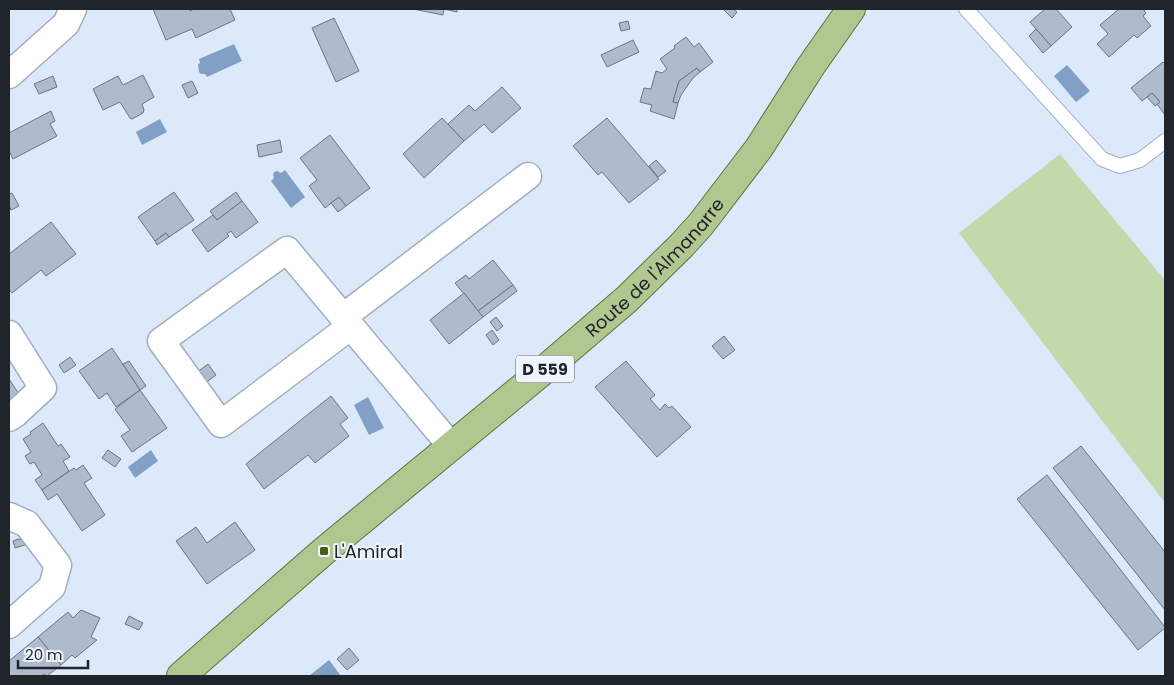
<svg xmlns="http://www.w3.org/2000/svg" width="1174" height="685" font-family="Poppins,sans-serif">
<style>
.green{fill:#c5d8ac}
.water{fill:#829fc5}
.building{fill:#aebbcc;stroke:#6a7585}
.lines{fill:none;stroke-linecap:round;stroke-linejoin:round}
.service-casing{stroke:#a2aebf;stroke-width:16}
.minor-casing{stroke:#a2aebf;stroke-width:29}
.primary-casing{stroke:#5d753d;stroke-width:30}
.service{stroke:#fff;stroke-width:14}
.minor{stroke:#fff;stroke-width:26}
.primary{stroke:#b2c690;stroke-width:28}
.poi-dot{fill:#476111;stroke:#f0f5fd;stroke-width:2}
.labels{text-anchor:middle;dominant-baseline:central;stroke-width:4;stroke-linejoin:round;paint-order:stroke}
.shield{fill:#f0f5fd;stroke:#5e636a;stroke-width:1}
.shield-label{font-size:16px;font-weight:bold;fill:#20242b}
.street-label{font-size:18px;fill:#20242b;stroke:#f0f5fd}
.poi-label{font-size:18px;fill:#20242b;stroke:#f0f5fd;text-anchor:start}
</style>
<rect width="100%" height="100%" fill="#dce9fb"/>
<!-- green -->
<path class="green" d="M1060 154 1165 280V503L959 233Z"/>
<!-- water -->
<g class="water">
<path d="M234 44 242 61 207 77 205 74H201L199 72 198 64 200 63 199 59Z"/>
<path d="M1067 65 1090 91 1076 102 1054 76Z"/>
<path d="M160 119 167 132 142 145 136 132Z"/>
<path d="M285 170 305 197 291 208 271 181 274 178 273 175 274 172 277 171 281 173Z"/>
<path d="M368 397 384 428 369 435 354 405Z"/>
<path d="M151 450 158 461 135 478 128 467Z"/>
<path d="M329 660 341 676H309Z"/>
</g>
<!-- building -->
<g class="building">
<path d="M153 9H189L190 11 194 9H230L235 20 196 38 192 29 166 40Z"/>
<path d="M413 9H457V12L444 9 443 15Z"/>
<path d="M725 9H733L737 12 732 18 724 10Z"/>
<path d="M1045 9H1056L1072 27 1051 46 1030 22Z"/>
<path d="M1119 9H1143L1146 13 1143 16 1151 26 1137 38 1134 35 1109 57 1097 44 1108 34 1100 25Z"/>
<path d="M334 18 359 71 336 82 312 28Z"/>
<path d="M628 21 630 29 621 31 619 23Z"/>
<path d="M1036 29 1051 46 1043 53 1029 36Z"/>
<path d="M686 37 694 47 699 43 713 62 700 72 697 68 679 81 673 102 678 103 674 119 650 111 652 105 640 102 644 88 651 89 656 71 662 73 667 69 660 59 675 48 674 46Z"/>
<path d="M633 40 639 52 607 67 601 55Z"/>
<path d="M1163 62 1165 64V115L1157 104 1160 102 1152 93 1142 101 1131 88Z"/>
<path d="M697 68 700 72 693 78 681 95 678 103 673 102 679 81Z"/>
<path d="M143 75 154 97 142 104 144 110 143 113 132 119 130 118 120 102 103 110 93 89 118 76 123 85Z"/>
<path d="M53 76 57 87 39 94 34 84Z"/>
<path d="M192 81 198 93 188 98 182 85Z"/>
<path d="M502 87 521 108 492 133 484 124 464 141 448 124 469 105 475 111Z"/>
<path d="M1152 93 1160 102 1155 106 1147 97Z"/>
<path d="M51 111 55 121 50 124 57 136 13 159 9 151V133Z"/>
<path d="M442 118 464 141 424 178 403 154Z"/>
<path d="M607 118 659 179 629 203 602 172 598 175 573 146Z"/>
<path d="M330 135 370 188 346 206 339 197 325 208 309 186 317 180 300 158Z"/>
<path d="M280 140 282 152 259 157 257 145Z"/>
<path d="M656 160 666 171 658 177 649 166Z"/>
<path d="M174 192 194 220 169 237 166 233 155 241 138 217Z"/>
<path d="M236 192 242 201 217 220 210 211Z"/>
<path d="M12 193 19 206 11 210 9 205V194Z"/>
<path d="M339 197 346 206 338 212 331 203Z"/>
<path d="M242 201 258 222 236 238 231 231 227 234 229 236 208 252 192 230 213 215 217 220Z"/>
<path d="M51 222 76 254 46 276 41 270 12 293 9 289V254Z"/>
<path d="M166 233 169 237 157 245 155 241Z"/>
<path d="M493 260 513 285 478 311 455 283 466 275 469 279Z"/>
<path d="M513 285 517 291 483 317 478 311Z"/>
<path d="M464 293 483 317 449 344 430 320Z"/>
<path d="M496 317 503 326 497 331 490 322Z"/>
<path d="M492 330 499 340 493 345 486 335Z"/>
<path d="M724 336 735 350 723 359 712 346Z"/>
<path d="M112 348 140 390 116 407 107 393 99 399 79 371Z"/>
<path d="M70 357 76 365 64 373 59 365Z"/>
<path d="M129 361 146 386 140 390 123 364Z"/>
<path d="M626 361 655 395 650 399 660 410 665 404 669 408 672 406 691 427 657 457 595 387Z"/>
<path d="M208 364 216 375 204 384 196 373Z"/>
<path d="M9 379 19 394 9 401Z"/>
<path d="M140 390 167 428 132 452 121 436 130 430 115 409Z"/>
<path d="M331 396 348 418 340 424 349 436 315 463 308 455 264 489 246 464Z"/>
<path d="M43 423 58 446 61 444 70 457 63 461 69 471 42 490 35 480 42 475 34 462 30 464 25 456 31 452 23 439 31 434 30 432Z"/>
<path d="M1081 446 1165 552V610L1053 468Z"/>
<path d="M108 450 121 459 115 467 102 458Z"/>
<path d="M83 465 92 478 84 483 105 515 82 531 57 494 48 500 42 490 74 468 76 470Z"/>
<path d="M1047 475 1165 627V628L1138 650 1017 499Z"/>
<path d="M235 522 255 550 207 584 176 541 196 527 207 543Z"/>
<path d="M18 539 23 540 28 544 15 548 13 541Z"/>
<path d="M81 610 100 618 91 637 97 640 75 658 72 655 61 665 38 637 68 612 73 618Z"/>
<path d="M129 616 143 623 139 630 125 624Z"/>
<path d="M38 637 61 665 47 676 44 674 41 676H9V661Z"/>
<path d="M349 648 359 660 347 670 337 659Z"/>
</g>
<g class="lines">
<!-- service casing -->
<g class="service-casing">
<path id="service" d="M966 9 1102 159 1120 166 1140 160 1165 141"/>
</g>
<!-- minor casing -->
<g class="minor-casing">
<g id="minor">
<path d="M9 75 66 24 73 9"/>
<path d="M343 317 528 176"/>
<path d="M351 326 221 424 161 341 287 250 451 446"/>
<path d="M9 334 43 388 15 414 9 418"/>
<path d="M9 516 27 524 58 565 52 587 9 625"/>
</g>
</g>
<!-- primary casing -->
<g class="primary-casing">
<g id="primary">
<path id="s1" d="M181 676 324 551 550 365 627 299 682 245 701 224 759 148 811 66 851 9"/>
</g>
</g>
<!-- service -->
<use href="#service" class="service"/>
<!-- minor -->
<use href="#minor" class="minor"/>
<!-- primary -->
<use href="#primary" class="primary"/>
</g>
<!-- markers -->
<rect class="poi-dot" x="319" y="546" width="10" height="10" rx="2.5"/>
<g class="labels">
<!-- shield labels -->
<rect class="shield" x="516" y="355.5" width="58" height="27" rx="4"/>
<g class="shield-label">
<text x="545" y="369">D 559</text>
</g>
<!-- street labels -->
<g class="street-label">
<text stroke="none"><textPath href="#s1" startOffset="626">Route de l'Almanarre</textPath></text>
</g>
<!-- poi labels -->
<g class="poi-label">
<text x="334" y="551">L'Amiral</text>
</g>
</g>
<!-- border -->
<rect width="1174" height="685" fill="none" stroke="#20242b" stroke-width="20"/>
<!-- scale -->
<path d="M18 660v8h70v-8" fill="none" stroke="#20242b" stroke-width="2.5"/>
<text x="25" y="660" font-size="15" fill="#20242b" stroke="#f0f5fd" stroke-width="4" paint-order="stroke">20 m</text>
</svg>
